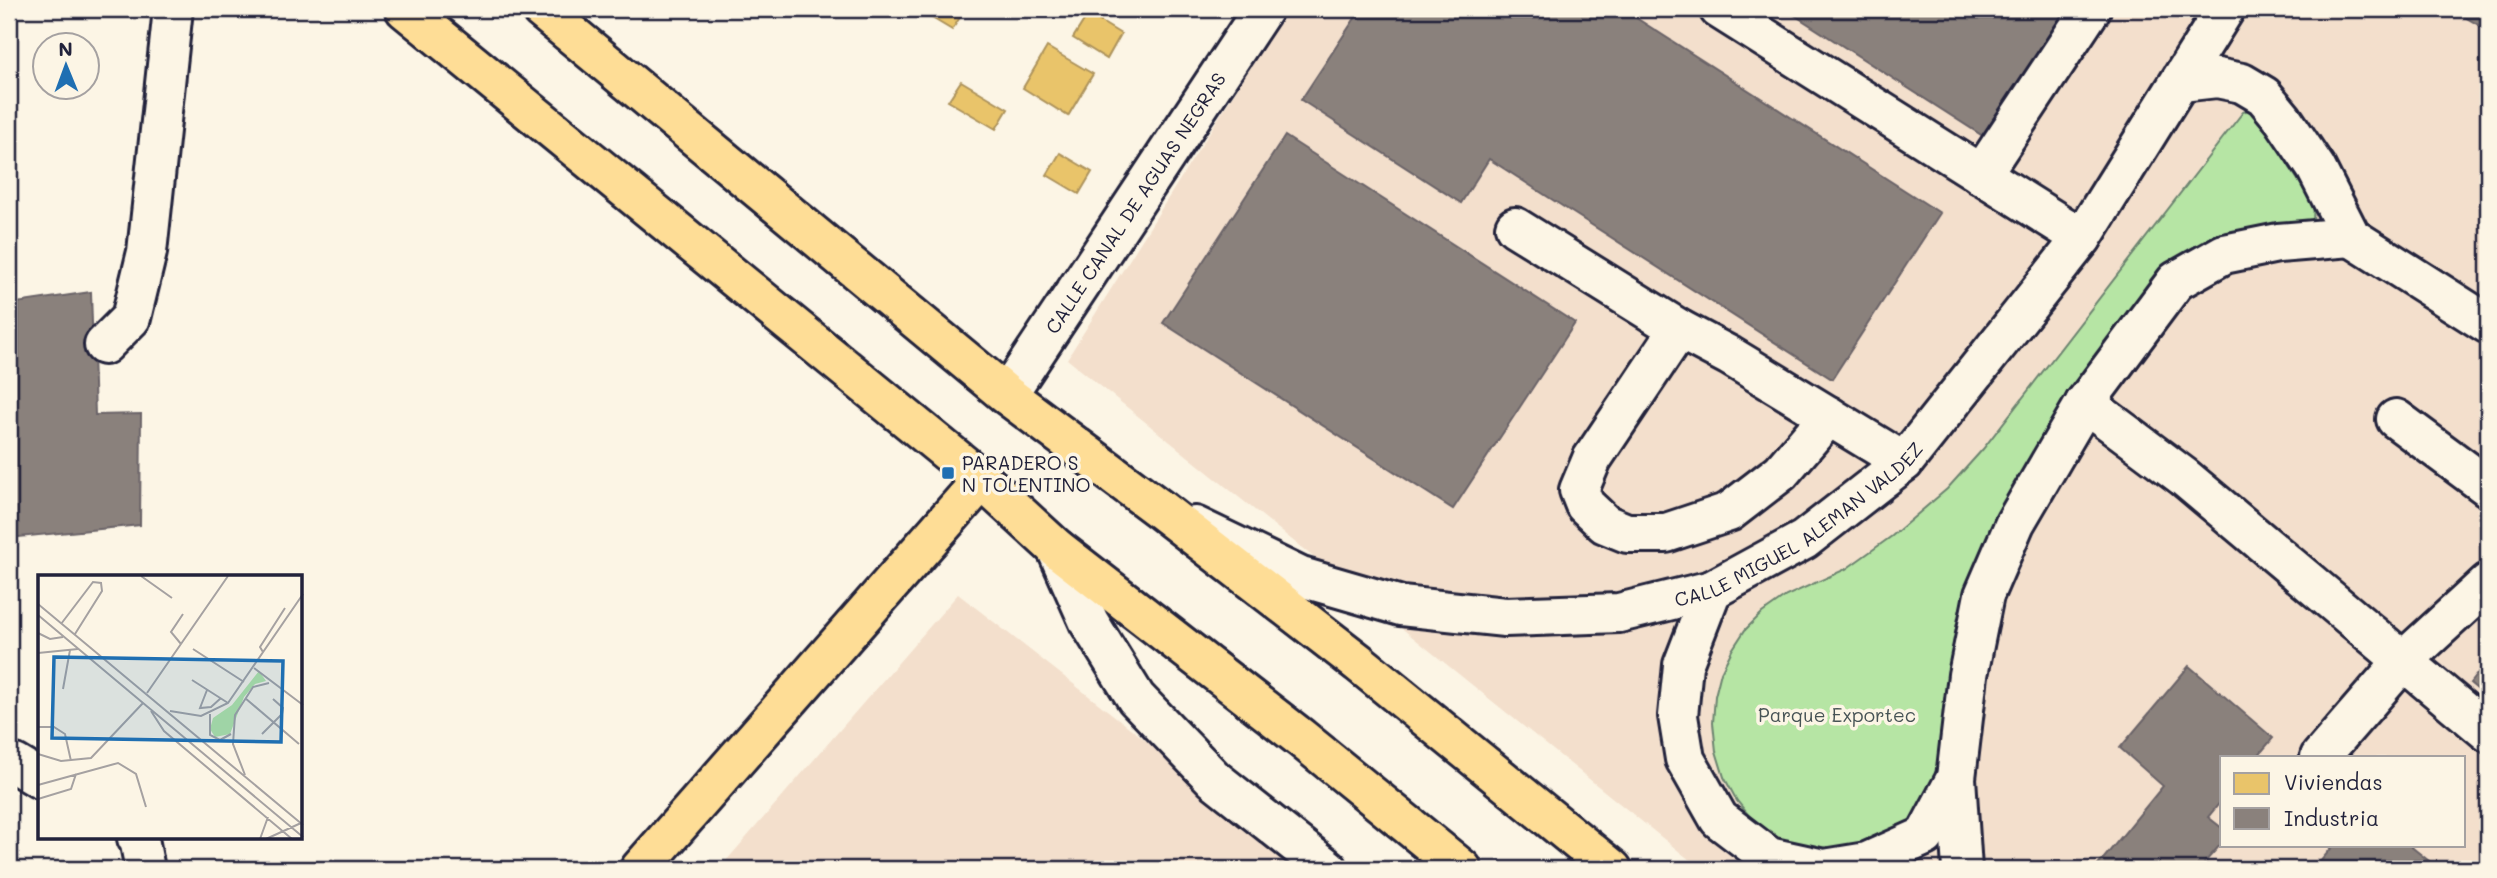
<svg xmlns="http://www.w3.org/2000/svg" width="2497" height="878" font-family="Mali,sans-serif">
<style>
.built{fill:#f3dfcc;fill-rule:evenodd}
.green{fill:#b6e5a4;stroke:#6c8470;stroke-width:2}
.homes{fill:#e9c46a;stroke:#ad935c;stroke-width:2}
.industry{fill:#8a817c;stroke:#6b6468;stroke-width:2}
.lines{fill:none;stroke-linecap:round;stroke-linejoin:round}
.minor-casing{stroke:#22223b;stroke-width:44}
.major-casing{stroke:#22223b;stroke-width:44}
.minor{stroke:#fcf5e5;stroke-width:38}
.major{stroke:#fedd96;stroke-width:38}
.poi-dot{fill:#1f6fb2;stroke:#fcf5e5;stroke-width:2.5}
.labels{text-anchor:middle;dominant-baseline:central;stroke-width:7;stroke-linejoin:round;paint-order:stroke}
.street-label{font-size:19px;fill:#22223b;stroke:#fcf5e5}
.poi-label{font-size:19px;fill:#22223b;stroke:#fcf5e5;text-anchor:start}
.park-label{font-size:19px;fill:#475355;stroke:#fcf5e5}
.inset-road{fill:none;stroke:#a5a1a1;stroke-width:2}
.view{fill:#1f6fb2;fill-opacity:0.15;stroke:#1f6fb2;stroke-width:3.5}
.inset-edge{fill:none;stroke:#22223b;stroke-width:3.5}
</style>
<rect width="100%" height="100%" fill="#fcf5e5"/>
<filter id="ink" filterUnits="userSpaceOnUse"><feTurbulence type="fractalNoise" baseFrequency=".0143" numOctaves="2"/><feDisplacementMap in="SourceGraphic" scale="14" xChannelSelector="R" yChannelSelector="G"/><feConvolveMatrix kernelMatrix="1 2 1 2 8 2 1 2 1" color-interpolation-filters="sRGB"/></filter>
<g filter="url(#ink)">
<!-- built -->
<g class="built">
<path d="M1287 9H2488V869H1701L1067 359ZM2222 757H2464V845H2222Z"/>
<path d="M958 594 1311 869H719Z"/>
</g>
<!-- green -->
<path class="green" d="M2250 109 2279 144 2289 166 2314 205 2313 220 2306 229 2200 251 2005 530 1956 752 1922 819 1840 855 1777 841 1755 823 1737 801 1724 777 1716 751 1713 723 1715 696 1721 672 1732 650 1745 630 1762 613 1786 596 1846 569 1892 536 1947 489 1983 449 2243 112Z"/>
<!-- homes -->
<g class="homes">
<path d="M917 9H960L964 11 952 30Z"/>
<path d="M1088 14 1121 34 1107 59 1073 38Z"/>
<path d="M1047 47 1093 74 1068 116 1023 88Z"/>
<path d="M961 81 1008 109 996 129 948 101Z"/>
<path d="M1060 153 1092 172 1079 194 1047 175Z"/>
</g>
<!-- industry -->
<g class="industry">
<path d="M1361 9H1622L1940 213 1832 379 1489 159 1461 203 1301 100Z"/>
<path d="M1785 9H2086L1997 145Z"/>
<path d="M2451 9H2488V17L2482 27Z"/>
<path d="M1285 136 1575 323 1453 509 1163 323Z"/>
<path d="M91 292 95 415 141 414 140 525 9 538V304Z"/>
<path d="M2488 660V698L2470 683Z"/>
<path d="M2189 666 2273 738 2257 757H2222V800L2208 817 2222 828V843L2204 863 2211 869H2095L2163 786 2120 748Z"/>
<path d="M2334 845H2409L2439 869H2314Z"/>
</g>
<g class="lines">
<!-- minor casing -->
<g class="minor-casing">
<g id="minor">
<path d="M1719 9 2082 238"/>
<path d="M2181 82 2217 78 2242 83 2264 96 2283 119 2316 168 2351 237 2488 324"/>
<path d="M1981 175 2091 9"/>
<path d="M1515 227 1679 329 1730 356 1904 462"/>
<path d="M1679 329 1592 459 1579 490 1585 505 1605 524 1627 533H1666L1729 512 1781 472 1829 416"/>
<path d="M104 345 131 318 147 252 173 9"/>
<path id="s1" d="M1007 395 1263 9"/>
<path d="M2085 403 2184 477 2488 732"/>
<path d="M2396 419 2488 487"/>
<path id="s2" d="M1195 526 1301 577 1401 606 1505 617 1619 613 1712 590 1804 540 1904 462 2082 238 2225 9"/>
<path d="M1056 548 1089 622 1136 698 1214 779 1328 869"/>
<path d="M1712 590 1683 665 1678 716 1685 759 1719 819 1769 857 1824 869 1867 862 1925 836 1956 778"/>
<path d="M2320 757 2404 660 2488 583"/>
<path d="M9 763 15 764 40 779"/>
<path d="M137 838 139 839 145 869"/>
<path d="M1962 869 1956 778 1968 675 1984 595 2015 523 2085 403 2176 281 2224 254 2278 243 2351 237"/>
</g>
</g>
<!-- major casing -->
<g class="major-casing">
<g id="major">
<path d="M405 9 982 480 1056 548 1301 738 1462 869"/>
<path d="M541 9 1007 395 1161 510 1359 663 1612 869"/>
<path d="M640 869 982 480"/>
</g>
</g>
<!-- minor -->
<use href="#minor" class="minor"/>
<!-- major -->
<use href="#major" class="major"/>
</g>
</g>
<!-- markers -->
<rect class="poi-dot" x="941" y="466" width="14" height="14" rx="3.5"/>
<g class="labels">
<!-- street labels -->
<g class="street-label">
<text stroke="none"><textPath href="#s1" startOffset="231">CALLE CANAL DE AGUAS NEGRAS</textPath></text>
<text stroke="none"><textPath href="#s2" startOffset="644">CALLE MIGUEL ALEMAN VALDEZ</textPath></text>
</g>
<!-- poi labels -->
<g class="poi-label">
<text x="962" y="462">PARADERO S<tspan x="962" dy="22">N TOLENTINO</tspan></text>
</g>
<!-- park labels -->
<g class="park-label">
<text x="1837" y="714">Parque Exportec</text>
</g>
</g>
<!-- overview -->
<g transform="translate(38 575)">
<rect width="264" height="264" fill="#fcf5e5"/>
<path d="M221 96 228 106 217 109 206 122 192 159 177 162 172 154 175 143 194 130Z" fill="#b6e5a4"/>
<path class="inset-road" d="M103 1 134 23M0 29 265 250M0 40 265 262M23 49 55 7 63 8 64 16 37 59M0 58 12 64 25 62M143 69 133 57 145 39M155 74 206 107M225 77 222 72 247 33M0 78 40 74M216 93 265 130M154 105 190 128M25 114 32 75M169 115 162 133 173 132 183 123M109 118 190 1M207 123 261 169M113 136 126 156 254 264M132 136 163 141 190 128 265 19M172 139V160L182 165 193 159M0 152H16L27 159 33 186M224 159 244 139 245 133 235 124M0 179 23 186 53 183 105 128M207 200 195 169 197 140 215 112 231 108M0 210 80 188 98 199 108 232M0 224 33 214 38 199M222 264 230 242M228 264 263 248"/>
<path class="view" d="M16 82 245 86 243 167 14 163Z"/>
<rect width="264" height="264" class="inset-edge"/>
</g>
<!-- margin -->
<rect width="2497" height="878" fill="none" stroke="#fcf5e5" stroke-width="35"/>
<rect x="18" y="18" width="2462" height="843" fill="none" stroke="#22223b" stroke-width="2.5" filter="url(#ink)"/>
<!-- legend -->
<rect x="2220" y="756" width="245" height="91" fill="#fcf5e5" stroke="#a5a1a1" stroke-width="2"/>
<rect x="2234" y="773" width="35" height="21" fill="#e9c46a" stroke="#a5a1a1" stroke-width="2"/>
<text x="2284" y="790" font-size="21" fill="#22223b">Viviendas</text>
<rect x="2234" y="808" width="35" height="21" fill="#8a817c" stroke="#a5a1a1" stroke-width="2"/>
<text x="2284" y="826" font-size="21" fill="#22223b">Industria</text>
<!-- north arrow -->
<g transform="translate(66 66) rotate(359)"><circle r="33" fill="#fcf5e5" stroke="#a5a1a1" stroke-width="2"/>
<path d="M0-5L12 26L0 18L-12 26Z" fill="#1f6fb2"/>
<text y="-10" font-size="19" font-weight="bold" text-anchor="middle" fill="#22223b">N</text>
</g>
</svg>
